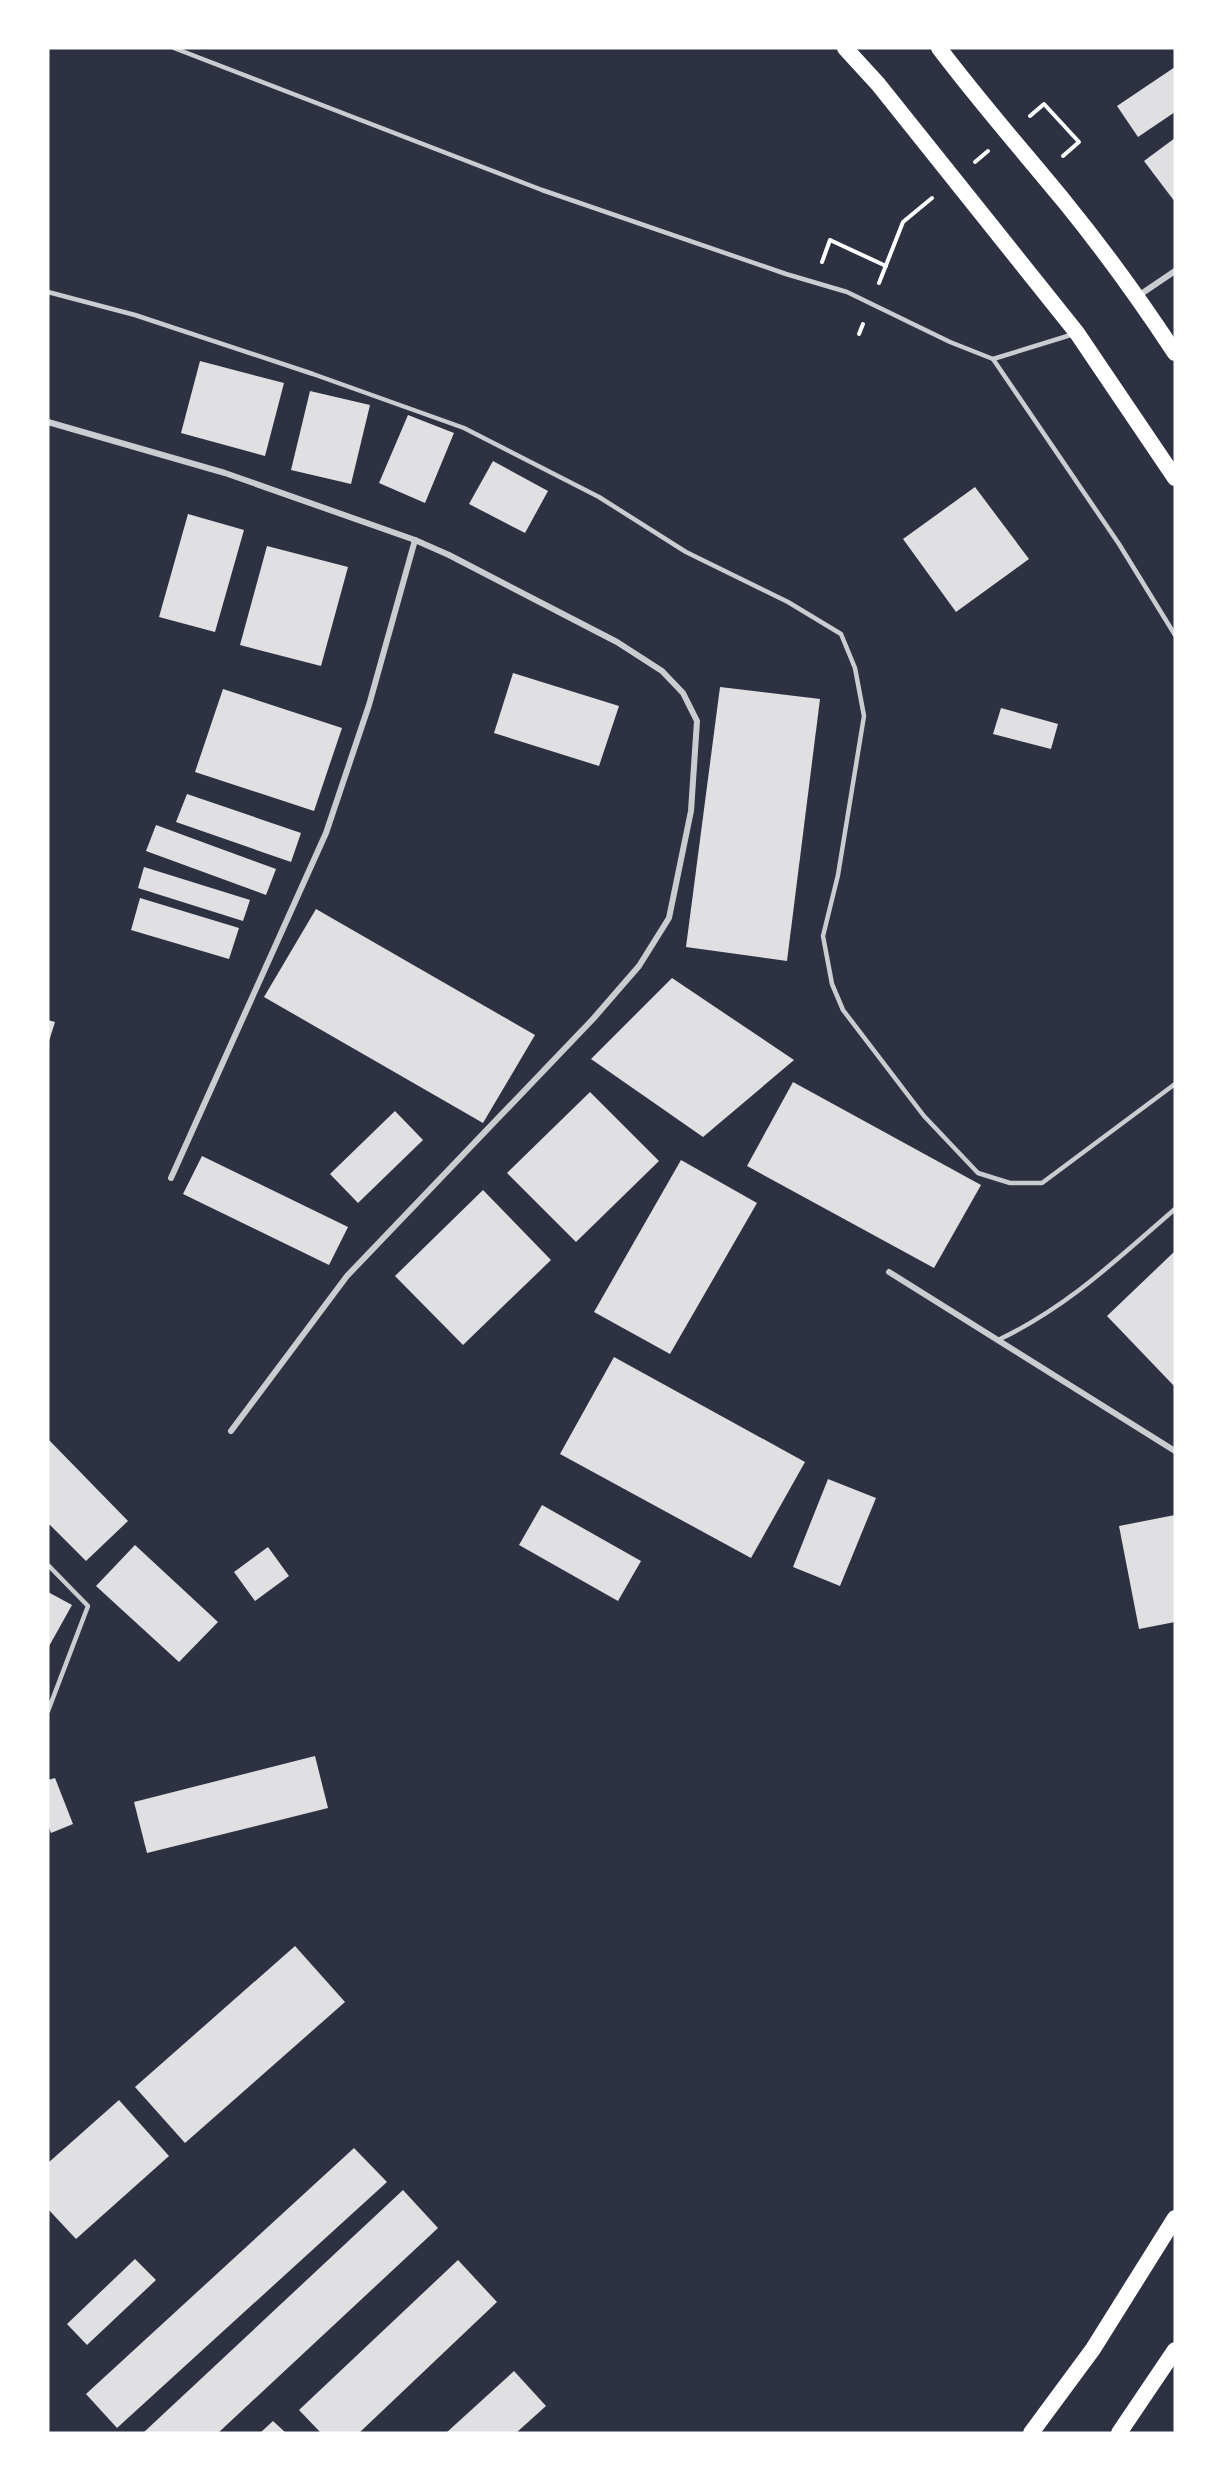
<svg xmlns="http://www.w3.org/2000/svg" width="1223" height="2481" font-family="Commissioner,sans-serif">
<style>
.building{fill:#e0e0e3}
.lines{fill:none;stroke-linecap:round;stroke-linejoin:round}
.path{stroke:#fff;stroke-width:4}
.service{stroke:#caccd0;stroke-width:4.5}
.minor{stroke:#caccd0;stroke-width:6}
.trunk{stroke:#fff;stroke-width:16}
</style>
<rect width="100%" height="100%" fill="#2d3142"/>
<!-- building -->
<g class="building">
<path d="M1175 67V112L1138 137 1117 106Z"/>
<path d="M1175 138V202L1144 161Z"/>
<path d="M200 361 284 383 265 456 181 433Z"/>
<path d="M310 391 370 405 351 484 291 470Z"/>
<path d="M408 415 454 433 425 503 379 483Z"/>
<path d="M493 461 548 491 525 533 469 504Z"/>
<path d="M975 487 1029 559 956 612 903 539Z"/>
<path d="M188 514 244 530 215 632 159 617Z"/>
<path d="M267 546 348 567 321 666 240 645Z"/>
<path d="M513 673 619 706 599 766 494 733Z"/>
<path d="M720 687 820 699 787 961 686 947Z"/>
<path d="M223 689 342 728 314 811 195 772Z"/>
<path d="M1001 708 1058 724 1051 749 993 734Z"/>
<path d="M187 794 301 833 291 862 176 822Z"/>
<path d="M156 825 276 869 266 895 146 851Z"/>
<path d="M144 867 250 900 243 921 138 888Z"/>
<path d="M140 898 239 928 229 959 131 930Z"/>
<path d="M316 909 535 1035 483 1123 264 997Z"/>
<path d="M672 978 794 1060 703 1137 591 1059Z"/>
<path d="M48 1020 55 1022 49 1041H48Z"/>
<path d="M793 1082 981 1185 934 1268 747 1166Z"/>
<path d="M590 1092 659 1161 576 1242 507 1173Z"/>
<path d="M395 1111 423 1140 358 1203 330 1174Z"/>
<path d="M202 1156 348 1227 329 1265 183 1194Z"/>
<path d="M681 1160 757 1203 670 1354 594 1312Z"/>
<path d="M483 1190 551 1260 463 1345 395 1276Z"/>
<path d="M1175 1251V1387L1107 1316Z"/>
<path d="M614 1357 805 1462 751 1558 560 1454Z"/>
<path d="M48 1439 128 1521 86 1561 48 1523Z"/>
<path d="M828 1479 876 1498 840 1586 793 1567Z"/>
<path d="M542 1505 641 1561 618 1601 519 1545Z"/>
<path d="M1175 1515V1622L1139 1629 1119 1526Z"/>
<path d="M135 1545 218 1622 179 1662 96 1586Z"/>
<path d="M268 1547 289 1576 255 1601 234 1572Z"/>
<path d="M48 1592 72 1605 48 1648Z"/>
<path d="M315 1756 328 1808 147 1853 134 1802Z"/>
<path d="M55 1778 73 1824 51 1833 48 1825V1780Z"/>
<path d="M295 1946 345 2002 185 2143 135 2087Z"/>
<path d="M119 2100 169 2156 76 2239 48 2209V2163Z"/>
<path d="M354 2148 387 2182 117 2428 86 2394Z"/>
<path d="M403 2190 438 2228 218 2433H143Z"/>
<path d="M135 2259 156 2280 87 2345 67 2324Z"/>
<path d="M458 2260 497 2302 359 2433H321L299 2410Z"/>
<path d="M514 2371 546 2406 516 2433H446Z"/>
<path d="M273 2421 286 2433H260Z"/>
</g>
<g class="lines">
<!-- path -->
<g class="path">
<path d="M1030 116 1044 104 1079 142 1063 156"/>
<path d="M975 162 988 151"/>
<path d="M822 262 830 240 886 266"/>
<path d="M879 283 903 222 932 198"/>
<path d="M859 334 863 324"/>
</g>
<!-- service -->
<g class="service">
<path d="M174 48 542 190 786 274 847 292 950 342 993 359 1119 544 1175 635"/>
<path d="M48 292 135 315 313 374 464 428 599 497 686 552 788 602 841 634 855 668 864 716 838 875 823 936 832 984 843 1010 924 1116 978 1173 1010 1183H1042L1175 1084"/>
<path d="M993 359 1074 334"/>
<path d="M998 1340C1068 1307 1117 1259 1175 1209"/>
<path d="M48 1565 88 1606 48 1711"/>
</g>
<!-- minor -->
<g class="minor">
<path d="M1138 296 1175 271"/>
<path d="M48 422 225 473 415 540 449 555 617 642 662 671 683 693 697 721 691 811 669 918 639 966 593 1019 347 1276 231 1431"/>
<path d="M171 1178 326 833 369 705 415 540"/>
<path d="M889 1272 1175 1451"/>
</g>
<!-- trunk -->
<g class="trunk">
<path d="M845 48 878 84 1077 333 1175 478"/>
<path d="M939 48C979 101 1022 150 1064 201 1104 250 1140 300 1175 353"/>
<path d="M1031 2433 1093 2349 1175 2218"/>
<path d="M1119 2433 1175 2350"/>
</g>
</g>
<!-- border -->
<rect width="1223" height="2481" fill="none" stroke="#ffffff" stroke-width="99"/>
</svg>
